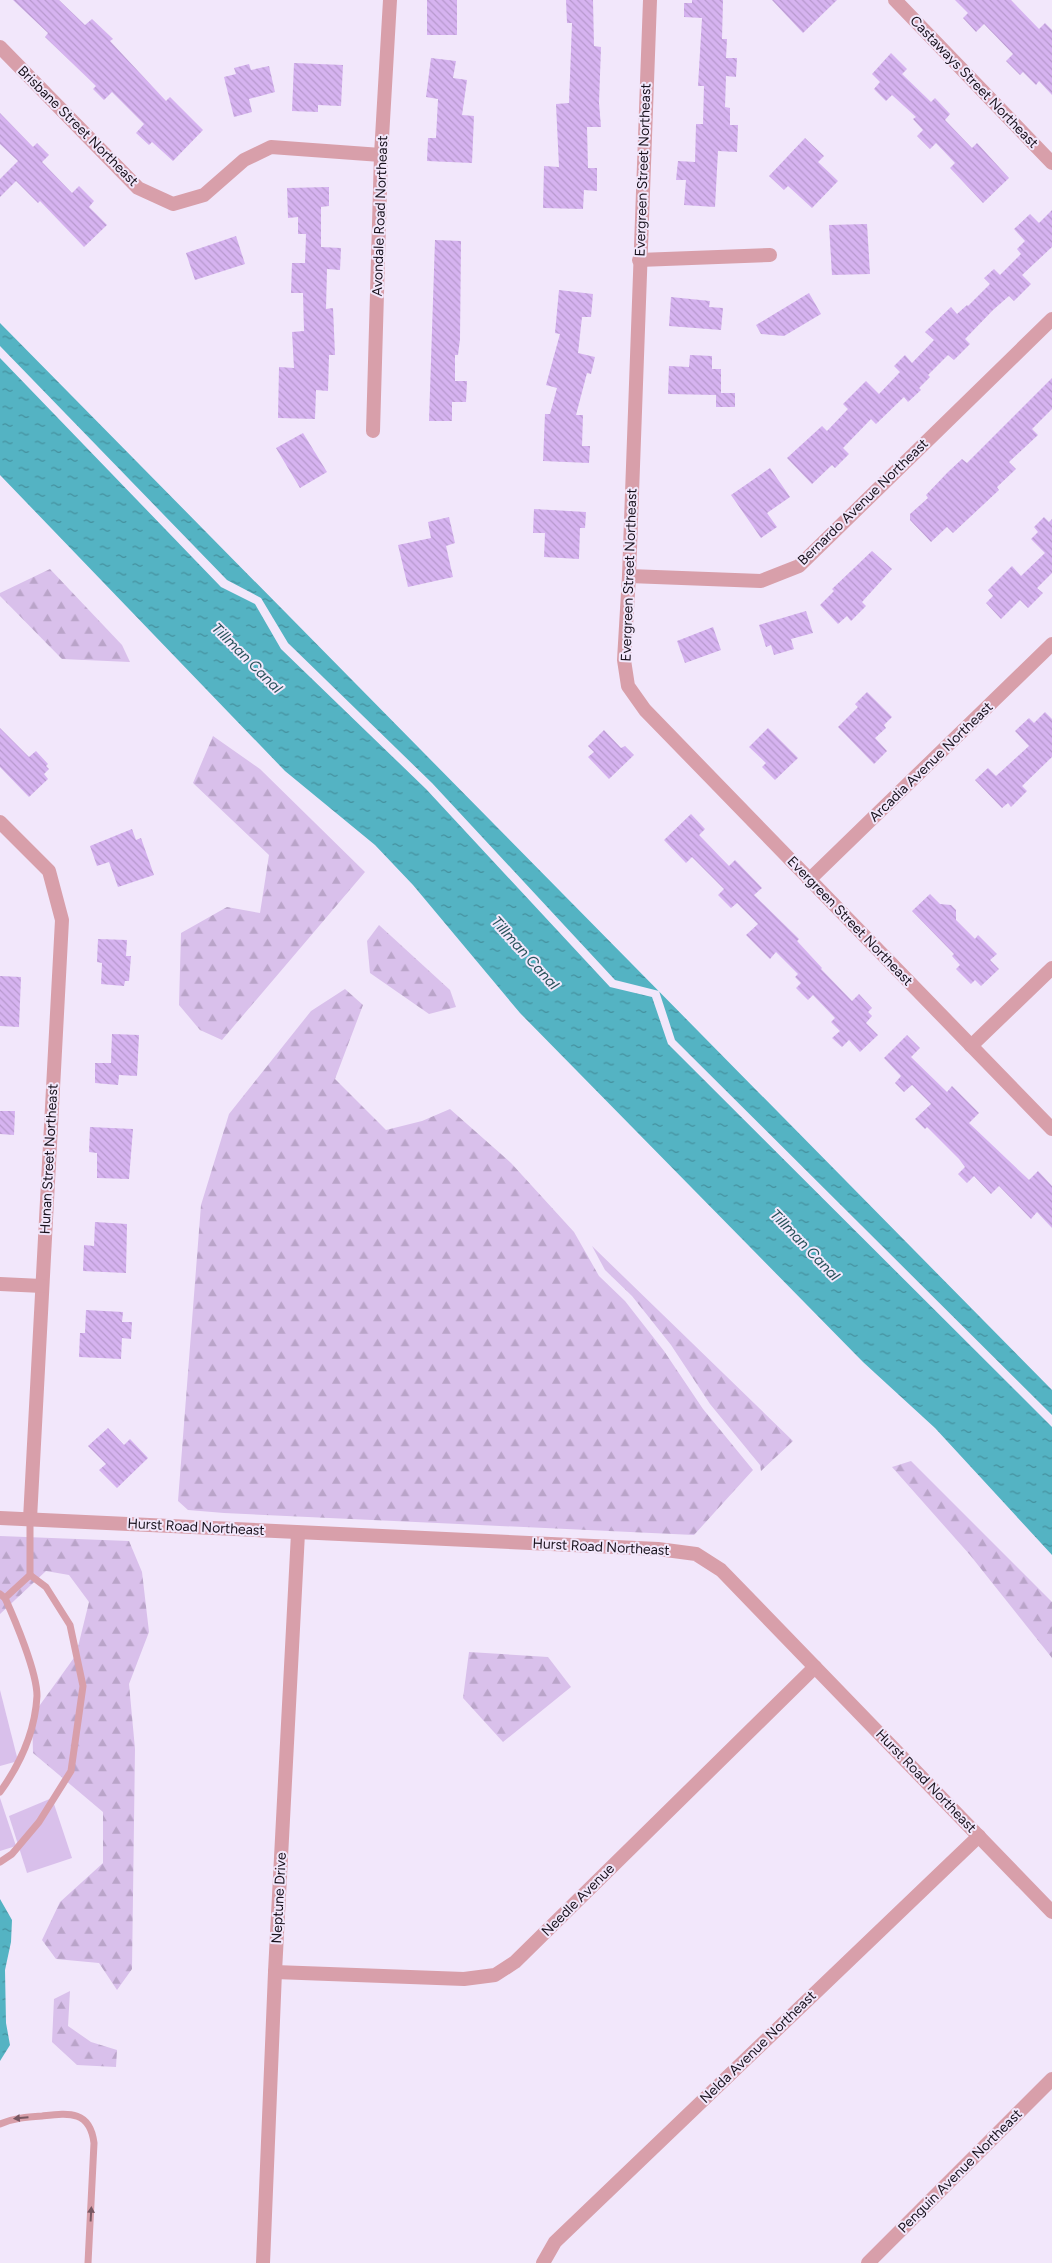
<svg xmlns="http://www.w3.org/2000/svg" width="1052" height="2263" font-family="Figtree,sans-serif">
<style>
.grass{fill:#d9c0eb}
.forest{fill:url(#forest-firs)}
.water{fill:url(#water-ripples)}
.building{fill:url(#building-back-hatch)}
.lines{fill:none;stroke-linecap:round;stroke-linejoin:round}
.service{stroke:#d89faa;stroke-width:7}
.minor{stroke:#d89faa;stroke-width:14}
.oneway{fill:#785863}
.labels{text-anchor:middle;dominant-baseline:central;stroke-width:4;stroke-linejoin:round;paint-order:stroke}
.street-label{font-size:14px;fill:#18111c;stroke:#f2e7fb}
.water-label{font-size:15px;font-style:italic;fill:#28535a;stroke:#f2e7fb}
</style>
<defs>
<pattern id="forest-firs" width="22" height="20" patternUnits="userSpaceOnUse" patternTransform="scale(1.25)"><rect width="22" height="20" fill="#d9c0eb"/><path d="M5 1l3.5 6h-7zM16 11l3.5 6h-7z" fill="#baa4c9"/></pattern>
<pattern id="water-ripples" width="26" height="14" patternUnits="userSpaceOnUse" patternTransform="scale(1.25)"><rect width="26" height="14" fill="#54b3c3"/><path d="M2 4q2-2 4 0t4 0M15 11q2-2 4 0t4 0" fill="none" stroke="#45909e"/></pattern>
<pattern id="building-back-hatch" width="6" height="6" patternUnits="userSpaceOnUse" patternTransform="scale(1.25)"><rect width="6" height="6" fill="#d6b3f0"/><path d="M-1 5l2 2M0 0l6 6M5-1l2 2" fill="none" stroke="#b799cd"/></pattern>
</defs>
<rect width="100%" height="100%" fill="#f2e7fb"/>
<!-- grass -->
<g class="grass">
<path d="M0 1690 18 1761 0 1766Z"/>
<path d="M0 1798 16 1846 0 1851Z"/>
<path d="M52 1798 72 1858 27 1873 9 1816Z"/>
</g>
<!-- forest -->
<g class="forest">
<path d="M50 569 122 645 130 662 62 659 0 596V593Z"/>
<path d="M213 736 260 769 365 872 222 1040 200 1030 179 1005 181 933 227 907 260 913 269 855 193 783Z"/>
<path d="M379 925 450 990 456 1007 429 1014 370 973 367 941Z"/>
<path d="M345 989 363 1005 335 1079 386 1130 422 1121 450 1109 511 1163 574 1232 599 1276 625 1301 664 1351 703 1409 753 1470 694 1535 224 1513 188 1510 178 1501 201 1205 229 1114 311 1011Z"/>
<path d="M592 1246 793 1441 761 1471 760 1465 710 1404 671 1345 632 1296 605 1270Z"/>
<path d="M911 1461 1052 1602V1658L970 1555 892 1467Z"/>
<path d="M0 1536 129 1541 142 1572 149 1632 129 1684 135 1749 132 1969 117 1990 99 1963 56 1959 42 1940 60 1902 103 1863V1812L33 1753 32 1716 76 1655 89 1602 69 1575 46 1571 0 1614Z"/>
<path d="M469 1652 548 1657 571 1687 503 1742 463 1698Z"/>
<path d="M70 1991 68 2026 91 2042 117 2050 116 2067 77 2065 52 2042 54 1999Z"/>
</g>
<!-- water -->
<g class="water">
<path d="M0 323 1052 1390V1415L675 1040 659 991 615 980 432 783 288 643 261 598 227 580 0 346Z"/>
<path d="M0 358 221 587 255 604 281 649 426 789 610 987 652 997 668 1044 1052 1427V1555L935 1428 863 1362 520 1013 413 885 375 845 285 771 0 475Z"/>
<path d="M0 1899 12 1920 11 1942 5 1970 6 2023 10 2045 0 2061Z"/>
</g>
<!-- building -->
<g class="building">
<path d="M13 0H59L85 25 92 19 113 39 110 41 166 101 170 97 203 130 173 161 152 142 149 145 136 133 144 124 112 92 104 100 93 89 96 86 45 37 48 33Z"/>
<rect x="427" y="0" width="30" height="35"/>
<path d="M566 0H593L594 46 601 47 599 103 601 127H587L588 168H597V191L584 190 583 209 543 208 544 166 559 167 556 104 569 103 572 23H567Z"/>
<path d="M692 0H723L722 39H727L726 58H737L736 77 726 76 725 107 730 108V125H738L737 152 718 151 715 207 684 205 686 180H676L678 161 695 162 696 124H703L704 86H698L702 18 684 17V3H692Z"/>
<path d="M772 0H837L803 33Z"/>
<path d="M955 0H1011L1039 29 1045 23 1052 30V95L1039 81 1036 85 1023 72 1020 75 1006 61 1013 54 984 24 976 32 963 18 968 13Z"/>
<path d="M891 53 907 69 902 74 931 102 935 98 950 114 945 120 972 148 977 143 1009 178 983 203 950 168 955 163 936 143 930 149 917 136 923 130 913 119 916 117 892 95 886 101 874 89 880 82 872 74Z"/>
<path d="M431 58 456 61 453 78 467 80 462 115 474 116 472 163 427 161 428 138H436L438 99 426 97Z"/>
<path d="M294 63 343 65 341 106 318 105V112L292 111Z"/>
<path d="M249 64 251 70 269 66 275 92 249 99 252 112 234 117 224 77 236 74 234 68Z"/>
<path d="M0 113 33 147 37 143 49 155 42 162 72 193 79 186 94 201 89 207 107 225 84 247 40 201 38 203 16 181 0 197V179L18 161 0 144Z"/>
<path d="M805 138 824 156 818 162 838 181 812 208 788 186 784 190 769 176Z"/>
<path d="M329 187V206L321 207V247L341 248 340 270 327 269 326 309 333 308 335 355H329L328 391 316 390 315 419 278 418 279 367 294 368 292 332 304 331 303 293H291L292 263H305L306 234H298V217L288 218 287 188Z"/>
<path d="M1052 210V247L1022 275 1031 284 1014 301 1009 296 993 310 965 339 970 344 954 360 948 355 928 375 930 377 919 388 921 390 908 402 904 397 876 424 871 419 843 448 849 454 835 468 832 465 812 484 787 458 822 426 827 431 848 409 843 404 866 381 879 394 900 372 894 366 905 355 912 363 934 340 925 332 951 307 957 314 967 305 968 306 990 284 984 278 994 269 1000 275 1021 254 1017 249 1025 241 1014 229 1030 214 1039 223Z"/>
<path d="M867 224 870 274 832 275 829 225Z"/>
<path d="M236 236 245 264 195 280 186 253Z"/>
<path d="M435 240 461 241 460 339 458 355H455V381H467L466 402H452V421H429Z"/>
<path d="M559 290 593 294 591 317H582L578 353 595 357 591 374 587 373 576 415H583L582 446H590L589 463 543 461 545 414H550L557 388 546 385 560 334 555 333Z"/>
<path d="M809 293 821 314 784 336 761 334 756 325Z"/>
<path d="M671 297 710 301 709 307 723 308 721 330 669 326Z"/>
<path d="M690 355 712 356V369H721V393H735V407H716V395L668 394 669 366 689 367Z"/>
<path d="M1052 378V409L1032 429 1038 435 1009 462 1016 469 997 487 999 490 953 533 947 527 931 542 910 520V514L928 498 926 495 948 472 962 459 967 463Z"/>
<path d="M303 433 327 472 300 488 276 448Z"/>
<path d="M770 468 790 497 767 513 777 527 761 538 731 495Z"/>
<path d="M534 509 586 512 585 528H580L579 559 544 557 545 533H533Z"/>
<path d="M449 517 455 543 446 546 453 577 408 587 398 545 431 538 428 522Z"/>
<path d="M1044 517 1049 522 1052 519V573L1037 588 1043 593 1028 608 1020 600 1001 619 986 603 993 596 988 590 1012 566 1021 576 1045 553 1031 539 1038 532 1034 527Z"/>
<path d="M872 551 892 569 862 602 866 606 851 621 847 616 838 624 820 605 834 591 832 589Z"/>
<path d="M806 611 813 633 791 639 794 649 774 655 771 645 766 647 759 625Z"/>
<path d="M713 627 721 650 685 663 677 641Z"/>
<path d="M867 692 892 717 884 725 886 728 875 738 887 751 874 764 838 727 858 707 855 704Z"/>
<path d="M1045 712 1052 719V757L1022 786 1027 791 1011 807 1008 803 1002 808 975 780 988 768 996 776 1029 746 1015 731 1029 718 1034 723Z"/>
<path d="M0 728 29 757 36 751 48 764 46 766 49 769 44 774 48 779 29 797 0 767Z"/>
<path d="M768 728 798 758 775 780 762 767 766 763 749 747Z"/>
<path d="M604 730 621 748 625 746 634 755 609 779 588 757 594 752 588 746Z"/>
<path d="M691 814 705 829 699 835 729 866 735 860 762 888 754 895 799 939 797 941 822 968 821 969 852 1001 859 994 872 1008 868 1012 872 1016 866 1023 878 1035 860 1052 849 1040 842 1047 832 1038 840 1031 831 1022 835 1018 813 995 808 1000 796 988 801 983 795 977 798 974 776 952 770 959 746 935 758 924 737 903 731 908 718 895 724 889 692 857 686 863 664 840Z"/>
<path d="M132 829 136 840 141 838 154 875 118 887 109 862 97 866 90 846Z"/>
<path d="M930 894 940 904 951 905 956 910V920L975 939 978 935 997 954 990 960 999 969 981 986 975 980 971 984 956 969 960 965 952 956 954 954 912 911Z"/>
<path d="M98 939 127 940 126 956H131L129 981H125L124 986 101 984 102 963 97 962Z"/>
<path d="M0 976 21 977 19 1027 0 1026Z"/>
<path d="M112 1034 139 1035 137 1076 119 1075 118 1085 95 1083V1063H111Z"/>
<path d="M907 1035 920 1048 911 1057 947 1092 952 1086 979 1113 969 1123 1029 1180 1038 1171 1052 1186V1228L1037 1212 1031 1219 999 1186 991 1194 974 1176 967 1183 958 1174 965 1167 959 1159 927 1127 925 1129 915 1119 931 1104 912 1085 904 1092 895 1083 901 1076 884 1058Z"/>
<path d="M0 1111H15L14 1135 0 1134Z"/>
<path d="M90 1127 133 1129 129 1179 97 1178V1153L89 1152Z"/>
<path d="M95 1222 127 1224 126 1273 83 1271 84 1245 94 1246Z"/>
<path d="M86 1310 123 1312 122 1322H132L131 1339 122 1338 121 1359 79 1357 80 1333H85Z"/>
<path d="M108 1428 124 1445 130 1439 148 1458 117 1488 99 1470 106 1464 88 1446Z"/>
</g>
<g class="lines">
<!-- service -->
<g class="service">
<path d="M0 1594 5 1598 30 1575V1519"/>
<path d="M0 1792C21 1763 35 1732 37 1696 37 1672 15 1620 5 1598"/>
<path d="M0 1862 12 1854 39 1822 71 1771 83 1686 70 1625 46 1587 30 1575"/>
<path d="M0 2124C14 2118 27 2117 42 2116 69 2113 90 2110 94 2143L88 2263"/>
</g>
<!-- minor -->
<g class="minor">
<path d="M650 0 629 576 624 660 628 686 645 710 1052 1129"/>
<path d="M895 0 1052 163"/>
<path d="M0 47 138 188 173 204 204 195 244 160 271 147 381 155"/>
<path d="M639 260 770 255"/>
<path d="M373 431 381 155 390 0"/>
<path d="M629 576 761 581 799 566 1052 319"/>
<path d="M0 822 49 871 62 920 30 1519"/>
<path d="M809 880 1052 644"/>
<path d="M971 1046 1052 968"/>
<path d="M0 1284 42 1286"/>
<path d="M0 1518 658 1549 696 1554 721 1570 1052 1912"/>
<path d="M275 1972 464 1979 495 1975 515 1962 815 1667"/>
<path d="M263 2263 275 1972 298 1533"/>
<path d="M543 2263 555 2242 979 1836"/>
<path d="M868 2263 1052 2079"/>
</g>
</g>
<!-- one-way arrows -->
<defs><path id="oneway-solid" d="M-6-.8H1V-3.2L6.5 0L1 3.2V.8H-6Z" transform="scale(1.25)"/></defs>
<g class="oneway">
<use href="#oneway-solid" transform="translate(21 2118) rotate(175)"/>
<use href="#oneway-solid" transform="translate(91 2214) rotate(-87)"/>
</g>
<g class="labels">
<!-- street labels -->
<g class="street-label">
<text transform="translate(974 82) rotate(46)">Castaways Street Northeast</text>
<text transform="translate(78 126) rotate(45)">Brisbane Street Northeast</text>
<text transform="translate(643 170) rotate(-88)">Evergreen Street Northeast</text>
<text transform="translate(380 216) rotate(-88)">Avondale Road Northeast</text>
<text transform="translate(863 502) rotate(-44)">Bernardo Avenue Northeast</text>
<text transform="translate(629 575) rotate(-88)">Evergreen Street Northeast</text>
<text transform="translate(931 762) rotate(-44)">Arcadia Avenue Northeast</text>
<text transform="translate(850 921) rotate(46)">Evergreen Street Northeast</text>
<text transform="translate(49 1159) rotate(-87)">Hunan Street Northeast</text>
<text transform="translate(196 1527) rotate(3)">Hurst Road Northeast</text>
<text transform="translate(601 1547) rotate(3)">Hurst Road Northeast</text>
<text transform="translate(926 1781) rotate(46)">Hurst Road Northeast</text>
<text transform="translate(279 1898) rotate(-87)">Neptune Drive</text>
<text transform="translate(578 1900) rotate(-45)">Needle Avenue</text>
<text transform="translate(758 2047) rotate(-44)">Nelda Avenue Northeast</text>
<text transform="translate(960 2171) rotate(-45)">Penguin Avenue Northeast</text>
</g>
<!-- water labels -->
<g class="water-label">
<text transform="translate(247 658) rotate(45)">Tillman Canal</text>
<text transform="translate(525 953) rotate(48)">Tillman Canal</text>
<text transform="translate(805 1245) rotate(46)">Tillman Canal</text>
</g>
</g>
</svg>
